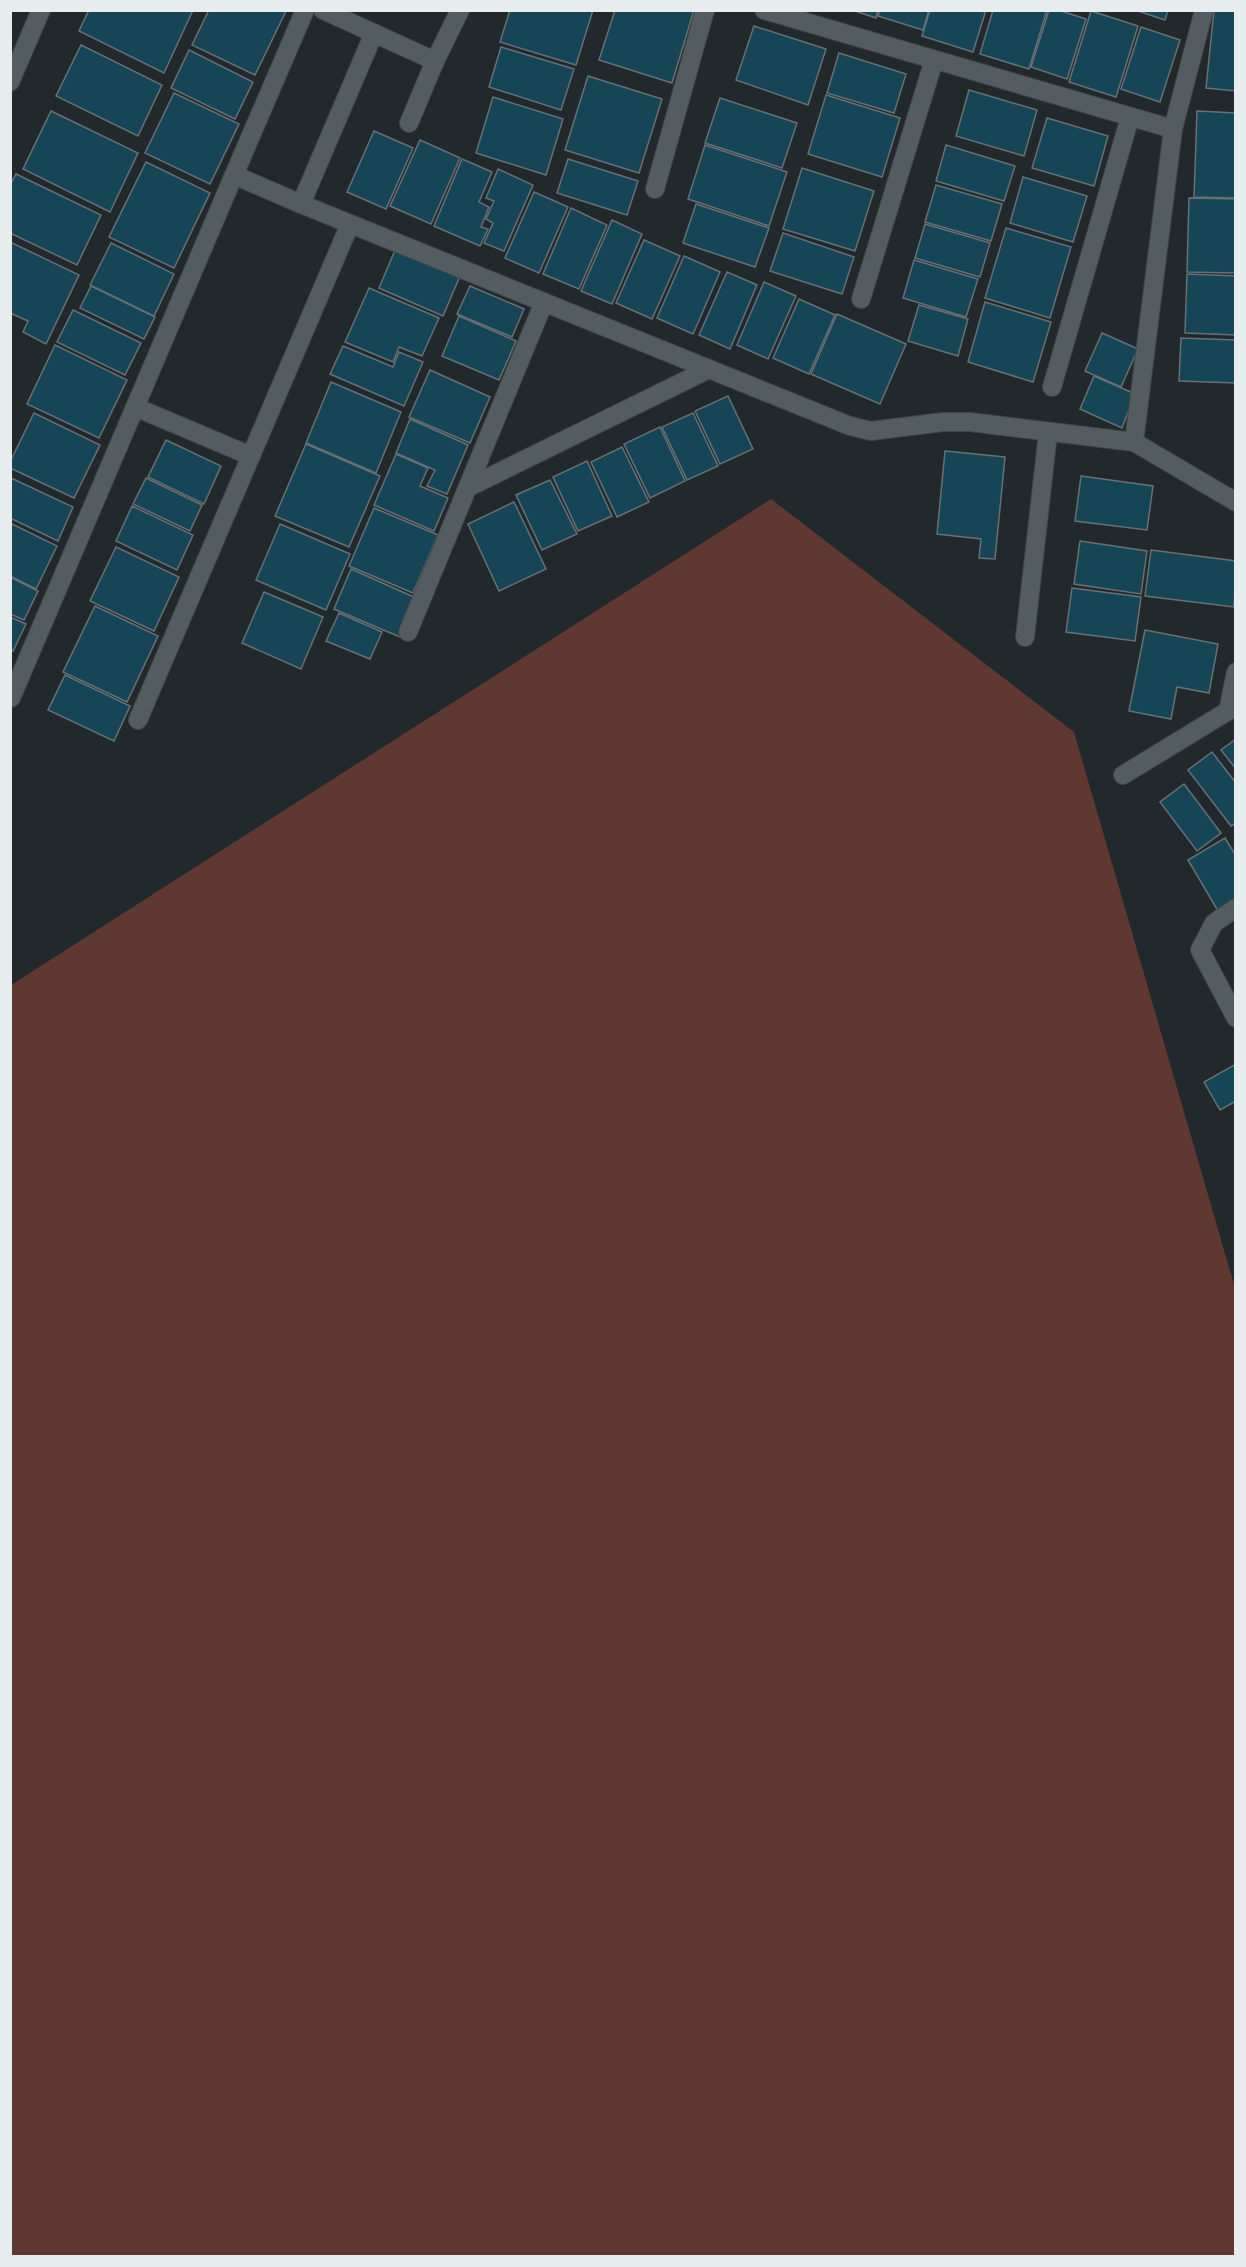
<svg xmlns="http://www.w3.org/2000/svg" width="1246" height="2267" font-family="Merriweather,serif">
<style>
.green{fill:#5e3831}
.building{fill:#164555;stroke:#677075;stroke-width:1.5}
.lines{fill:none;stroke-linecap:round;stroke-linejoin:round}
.street-casing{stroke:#3f4649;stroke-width:20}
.street{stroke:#535c60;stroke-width:18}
</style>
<rect width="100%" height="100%" fill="#21292c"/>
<!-- green -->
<path class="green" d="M771 499 1074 732 1235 1288V2256H11V985Z"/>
<!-- building -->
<g class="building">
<path d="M89 10H193L164 73 79 31Z"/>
<path d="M209 10 286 11 255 75 192 45Z"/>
<path d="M510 10H593L576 65 500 42Z"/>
<path d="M615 10H694L672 83 599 60Z"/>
<path d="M852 10H878L876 18Z"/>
<path d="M880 10H929L923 30 878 16Z"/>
<path d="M930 10H986L973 52 922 36Z"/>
<path d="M993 10H1047L1029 69 980 54Z"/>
<path d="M1049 10H1058L1086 19 1067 79 1031 67Z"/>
<path d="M1135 10H1168L1165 20Z"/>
<path d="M1214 10H1236V91L1206 88Z"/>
<path d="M1091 11 1138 26 1116 97 1069 82Z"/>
<path d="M754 26 826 49 808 105 736 80Z"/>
<path d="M1141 27 1180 40 1160 102 1121 89Z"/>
<path d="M81 45 162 85 138 136 56 96Z"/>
<path d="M501 47 574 69 561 110 489 87Z"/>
<path d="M189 50 253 82 235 119 171 88Z"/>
<path d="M839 53 906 74 894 113 827 93Z"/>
<path d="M588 76 662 99 639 173 565 150Z"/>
<path d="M969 90 1037 110 1024 156 956 136Z"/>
<path d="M174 93 239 124 210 184 145 153Z"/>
<path d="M826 95 900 118 882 177 808 154Z"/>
<path d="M493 97 563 119 546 175 476 153Z"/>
<path d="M720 98 797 123 782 168 705 143Z"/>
<path d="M51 111 138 153 110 212 23 169Z"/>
<path d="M1197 111 1236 113V198L1194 197Z"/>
<path d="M1047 118 1108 136 1094 186 1032 168Z"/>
<path d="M374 131 413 148 386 209 347 192Z"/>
<path d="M420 140 460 158 431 224 390 206Z"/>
<path d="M705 145 787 172 769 226 688 199Z"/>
<path d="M946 145 1015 166 1004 201 936 181Z"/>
<path d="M462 159 492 172 479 202 489 207 481 227 488 229 480 246 434 226Z"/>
<path d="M568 159 638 181 627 215 557 193Z"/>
<path d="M146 162 210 193 174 268 109 237Z"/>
<path d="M802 168 874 191 855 251 783 229Z"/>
<path d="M498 169 533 185 504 251 484 243 493 223 486 219 494 201 486 198Z"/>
<path d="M16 174 101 215 77 265 10 233V185Z"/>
<path d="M1023 177 1087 196 1073 242 1010 223Z"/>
<path d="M936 185 1002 204 991 241 925 222Z"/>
<path d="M534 192 568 207 539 273 505 258Z"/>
<path d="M1189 198 1236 199V273L1187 272Z"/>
<path d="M696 204 769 228 755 267 683 243Z"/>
<path d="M571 208 607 225 579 289 543 274Z"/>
<path d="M612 220 642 234 612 304 581 291Z"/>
<path d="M925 224 990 243 980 277 915 258Z"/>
<path d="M1006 228 1071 247 1050 318 985 298Z"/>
<path d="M783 233 854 257 842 294 770 271Z"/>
<path d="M644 240 680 256 652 319 616 303Z"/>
<path d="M10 242 79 275 46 344 23 332 28 321 10 313Z"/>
<path d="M111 243 174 274 154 316 90 285Z"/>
<path d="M396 248 460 276 443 316 379 288Z"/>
<path d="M684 256 720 272 693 334 657 318Z"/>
<path d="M914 260 978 279 966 317 903 298Z"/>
<path d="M727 272 757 285 730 349 699 335Z"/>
<path d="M1187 274 1236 276V335L1185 333Z"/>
<path d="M764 282 796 296 768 359 737 345Z"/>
<path d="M91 286 155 317 144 339 80 308Z"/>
<path d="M470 286 524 309 512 337 457 314Z"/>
<path d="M369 288 439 318 422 356 399 347 393 362 345 342Z"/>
<path d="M799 299 835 315 809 374 773 358Z"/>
<path d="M985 302 1051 322 1033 382 968 362Z"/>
<path d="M919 305 968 319 958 356 908 341Z"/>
<path d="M73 310 141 343 125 375 57 342Z"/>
<path d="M837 314 906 344 880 404 811 374Z"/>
<path d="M459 316 516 341 499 380 442 356Z"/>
<path d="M1102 333 1138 349 1121 387 1085 371Z"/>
<path d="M1181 338 1236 340V383L1179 381Z"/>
<path d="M55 345 127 380 99 438 27 404Z"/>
<path d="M343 346 393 367 399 352 423 362 404 406 330 374Z"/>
<path d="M430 370 490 397 470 443 409 417Z"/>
<path d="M1094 376 1135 394 1122 428 1080 409Z"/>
<path d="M331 382 401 412 376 473 306 443Z"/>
<path d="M728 396 753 449 720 464 695 411Z"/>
<path d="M34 413 100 445 74 498 10 468V462Z"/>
<path d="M693 413 718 466 687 480 662 427Z"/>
<path d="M410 419 468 445 447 494 427 486 435 470 396 453Z"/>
<path d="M660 427 685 481 650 498 624 444Z"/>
<path d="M166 440 221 466 204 504 148 477Z"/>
<path d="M306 444 380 476 349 547 275 516Z"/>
<path d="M622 447 649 502 617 517 591 462Z"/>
<path d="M945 451 1005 457 995 559 979 558 981 539 937 534Z"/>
<path d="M396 454 428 468 420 486 448 498 434 531 374 505Z"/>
<path d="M587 461 612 516 578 531 553 477Z"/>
<path d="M1081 476 1153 486 1147 530 1075 521Z"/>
<path d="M11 478 73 507 58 541 10 518Z"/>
<path d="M146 478 202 505 190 531 133 504Z"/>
<path d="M550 480 577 534 542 550 516 495Z"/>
<path d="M514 502 546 569 499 591 468 524Z"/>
<path d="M132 506 193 535 177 570 116 541Z"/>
<path d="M374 508 438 535 413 593 349 566Z"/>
<path d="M10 523 57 546 36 589 10 576Z"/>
<path d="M280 524 350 554 326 610 256 580Z"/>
<path d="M1080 541 1147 551 1141 594 1074 584Z"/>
<path d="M116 547 179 577 154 631 90 601Z"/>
<path d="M1151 550 1236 561 1234 607 1145 596Z"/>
<path d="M351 569 416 598 400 637 334 609Z"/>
<path d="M10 577 38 591 24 620 10 614Z"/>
<path d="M1072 588 1141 597 1135 641 1066 632Z"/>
<path d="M264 592 323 617 301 669 242 643Z"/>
<path d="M95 606 158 636 127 702 63 672Z"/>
<path d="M339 613 382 632 370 659 326 641Z"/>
<path d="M10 617 26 624 13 651 10 650Z"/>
<path d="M1145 630 1218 644 1209 693 1177 687 1171 719 1129 711Z"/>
<path d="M65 675 130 706 114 741 48 710Z"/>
<path d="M1236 739V769L1221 750Z"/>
<path d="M1212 752 1236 783V823L1231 826 1188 770Z"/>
<path d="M1184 784 1221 833 1197 851 1160 802Z"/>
<path d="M1225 838 1236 856V901L1218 911 1188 860Z"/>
<path d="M1236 1064V1101L1220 1110 1204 1082Z"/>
</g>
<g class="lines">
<!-- street casing -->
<g class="street-casing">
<g id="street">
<path d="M305 10 234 175 301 204 374 33"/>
<path d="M323 10 435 61"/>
<path d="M764 10 1173 129"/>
<path d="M10 82 41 10"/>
<path d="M409 123 435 61 460 10"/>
<path d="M655 189 705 10"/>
<path d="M301 204 850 426 871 431 943 422H970L1134 442 1236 502"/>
<path d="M861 299 934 60"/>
<path d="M1052 387 1130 117"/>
<path d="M135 407 251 456"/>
<path d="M1134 442 1173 129 1204 10"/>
<path d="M467 488 709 369"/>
<path d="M408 632 544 302"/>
<path d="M1025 637 1048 433"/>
<path d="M1236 672 1228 711 1236 704"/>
<path d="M11 698 234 175"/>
<path d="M138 720 350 224"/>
<path d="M1123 775 1228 711"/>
<path d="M1236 908 1214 923 1200 950 1236 1018"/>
</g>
</g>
<!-- street -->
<use href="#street" class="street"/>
</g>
<!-- border -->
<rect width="1246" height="2267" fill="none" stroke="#e7ecef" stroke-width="24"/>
</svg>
